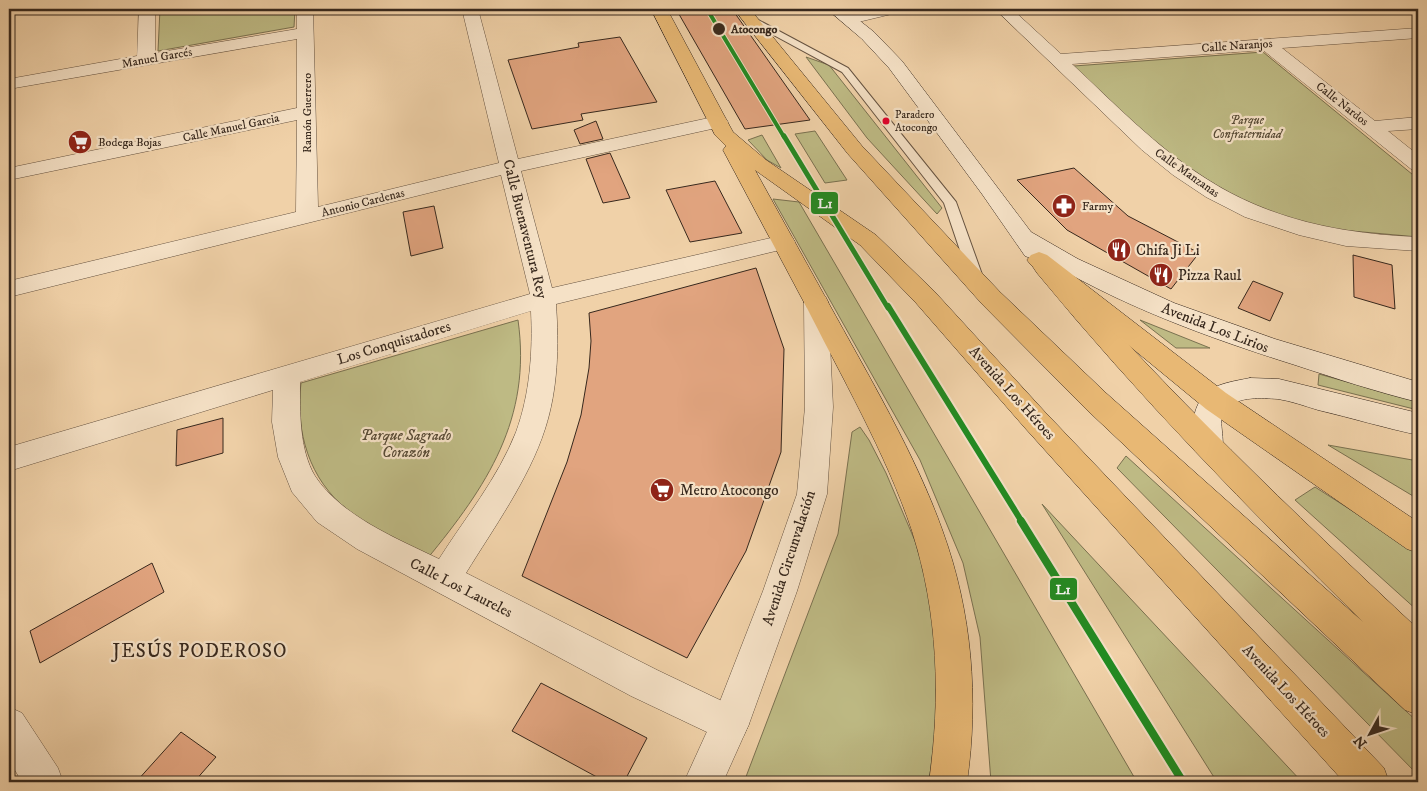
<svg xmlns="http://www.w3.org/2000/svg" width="1427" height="791" font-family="'IM FELL DW Pica',serif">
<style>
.green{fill:#beba84;stroke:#7a7150}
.building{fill:#e1a47f;stroke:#37281d}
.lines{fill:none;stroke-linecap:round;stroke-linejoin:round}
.service-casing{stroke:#655240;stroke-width:2}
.minor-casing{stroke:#655240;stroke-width:1}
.tertiary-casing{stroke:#655240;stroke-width:1}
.secondary-casing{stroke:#37281d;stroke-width:1}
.primary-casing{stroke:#37281d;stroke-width:1}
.motorway-casing{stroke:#37281d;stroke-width:1}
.service{fill:#f5e1c6;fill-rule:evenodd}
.minor{fill:#f5e1c6;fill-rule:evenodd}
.tertiary{fill:#f5e1c6;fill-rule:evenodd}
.secondary{fill:#f5e1c6;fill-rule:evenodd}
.primary{fill:#e8b874;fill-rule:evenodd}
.motorway{fill:#e8b874;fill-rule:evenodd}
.metro-1-far3-casing{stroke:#f5e1c6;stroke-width:6}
.metro-1-far2-casing{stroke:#f5e1c6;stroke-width:8}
.metro-1-far1-casing{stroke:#f5e1c6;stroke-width:10}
.metro-1-casing{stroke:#f5e1c6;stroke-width:12}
.metro-1-far3{stroke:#228b22;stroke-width:4}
.metro-1-far2{stroke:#228b22;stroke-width:5}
.metro-1-far1{stroke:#228b22;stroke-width:6}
.metro-1{stroke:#228b22;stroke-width:8}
.stop-dot{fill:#37281d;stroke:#f5e1c6;stroke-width:2}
.bus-dot{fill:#e4002b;stroke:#f5e1c6;stroke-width:2}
.labels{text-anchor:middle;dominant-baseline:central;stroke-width:4.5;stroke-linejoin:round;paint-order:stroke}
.far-bus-label{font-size:11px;fill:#37281d;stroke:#f5e1c6;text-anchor:start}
.far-stop-label{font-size:12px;font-weight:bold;fill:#37281d;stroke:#f5e1c6;text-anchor:start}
.far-street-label{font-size:12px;fill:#37281d;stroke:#f5e1c6}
.far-park-label{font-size:12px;font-style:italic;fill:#594c37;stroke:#f5e1c6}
.far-poi-label{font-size:12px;fill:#37281d;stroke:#f5e1c6;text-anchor:start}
.street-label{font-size:15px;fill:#37281d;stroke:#f5e1c6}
.poi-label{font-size:15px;fill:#37281d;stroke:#f5e1c6;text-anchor:start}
.park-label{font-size:15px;font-style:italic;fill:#594c37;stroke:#f5e1c6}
.near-neighbourhood-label{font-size:19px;letter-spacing:1px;fill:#37281d;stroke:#f5e1c6}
.line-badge{stroke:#f5e1c6;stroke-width:2}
.badge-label{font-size:14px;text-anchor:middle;font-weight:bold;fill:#fff}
</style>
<rect width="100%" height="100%" fill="#f0d1a8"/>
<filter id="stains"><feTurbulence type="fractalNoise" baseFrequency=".004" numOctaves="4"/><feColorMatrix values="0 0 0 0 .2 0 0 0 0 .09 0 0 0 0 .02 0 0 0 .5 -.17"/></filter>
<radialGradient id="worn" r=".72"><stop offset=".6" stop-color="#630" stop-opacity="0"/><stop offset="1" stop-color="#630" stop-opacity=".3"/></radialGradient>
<!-- green -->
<g class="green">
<path d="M160 9H295L294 27 158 51Z"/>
<path d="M1263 52 1418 179V237L1319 228 1245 203 1165 153 1074 66Z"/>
<path d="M806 57 829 65 942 208 937 214 867 138Z"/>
<path d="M815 131 847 180 825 183 795 134Z"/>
<path d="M762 135 781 168 767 160 748 140Z"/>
<path d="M773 199 799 202 1137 782H991L980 637 963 563 920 460Z"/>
<path d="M518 320C532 419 487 486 427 559 401 543 373 529 348 510 309 480 295 431 301 383Z"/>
<path d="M1140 320 1210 348H1176Z"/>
<path d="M1319 374 1418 402V410L1318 385Z"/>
<path d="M860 427 869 440 886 473 915 541 939 619V703L929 782H744L838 534 852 432Z"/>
<path d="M1328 445 1418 461V499Z"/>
<path d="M1126 456 1418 722V775L1117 468Z"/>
<path d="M1315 487 1418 553V611L1295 500Z"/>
<path d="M1042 504 1302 782H1217Z"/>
</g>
<!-- building -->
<g class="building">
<path d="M676 9H732L810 120 745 129Z"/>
<path d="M620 37 657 102 581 114 583 120 532 129 508 60 579 47 578 43Z"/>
<path d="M596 121 603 139 580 144 574 130Z"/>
<path d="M610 153 630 198 603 203 586 159Z"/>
<path d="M1074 168 1128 216 1199 253 1171 289 1067 230 1017 180Z"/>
<path d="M715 181 742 233 690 242 666 190Z"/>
<path d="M434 206 443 248 411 256 403 212Z"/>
<path d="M1353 255 1392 265 1395 309 1354 297Z"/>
<path d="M756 268 784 349 781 452 746 551 687 658 522 576 567 462 581 415 589 368 591 341 589 313Z"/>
<path d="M1253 281 1283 293 1270 321 1238 308Z"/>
<path d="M223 418V453L176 466 177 430Z"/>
<path d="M152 563 164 592 40 663 30 631Z"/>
<path d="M541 683 647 738 624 782H606L512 731Z"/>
<path d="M181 732 216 757 194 782H136Z"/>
</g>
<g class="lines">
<!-- service casing -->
<g class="service-casing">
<path id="service" d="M749 15 848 68 956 202 984 280 982 283H972L970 280 944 203 842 72 746 20 745 18Z"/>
</g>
<!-- minor casing -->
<g class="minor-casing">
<g id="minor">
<path d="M139 9H155V53L297 29V9H313L318 207 499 163 462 9H478L518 159 718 116 725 118 728 122 725 126 521 171 552 288 784 235 792 237 795 242 792 247 784 249 556 304C559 346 558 389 545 429 529 479 493 529 466 573L657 670 743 711 749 724 743 737 730 743 631 696 357 549 317 522 292 492 278 457 272 422 273 390 9 471V447L530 294 501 175 9 297V281L296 212 297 120 9 180V168L297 108V39L9 89V79L137 56ZM531 311C533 351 530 394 516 432 498 478 465 518 439 559 398 539 341 516 315 476 299 449 300 412 300 382Z"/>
<path d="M874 9H902L900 12 850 24 844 22 842 19 844 16Z"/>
<path d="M995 9H1012L1061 54 1418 28V38L1282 48 1375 121 1418 117V129L1388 131 1418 155V171L1411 169 1263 50 1072 64C1114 103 1156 147 1205 178 1270 220 1342 234 1418 237V251L1346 246 1299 235 1245 217 1206 197 1173 175 1142 150Z"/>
<path d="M9 707 22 713 58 768 63 782H22L9 760Z"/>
</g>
</g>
<!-- tertiary casing -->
<g class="tertiary-casing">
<path id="tertiary" d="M816 293 825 296 828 302 833 407 827 494 797 591 749 724 723 782H684L715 714 763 591 797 494 805 407 804 302 807 296Z"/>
</g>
<!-- secondary casing -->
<g class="secondary-casing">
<g id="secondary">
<path d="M827 9H845L874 32 902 61 1031 232 1078 259 1174 303 1275 339 1418 382V402C1377 392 1335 378 1295 365 1206 337 1119 305 1040 257L1033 259 1025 256 982 194 889 68 862 39Z"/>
<path d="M1250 378 1279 379 1418 413V435C1385 428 1352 418 1318 410 1305 406 1291 401 1278 399 1261 398 1240 396 1226 408 1215 418 1228 441 1220 455L1210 459 1200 455C1190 437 1190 409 1206 393 1217 383 1236 381 1250 378Z"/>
</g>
</g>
<!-- primary casing -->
<g class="primary-casing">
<g id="primary">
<path d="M651 9H667L733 132 766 160 876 235 934 291 1045 412 1384 768 1389 782H1344L1025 428 916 303 860 245 755 170 828 302 825 308 816 311 807 308 723 150 726 146 715 135Z"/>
<path d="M734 9H750L862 146 1000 292 1106 393 1363 622C1249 509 1138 396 1037 273L1033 267 1037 261 1045 259 1053 261C1167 392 1292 511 1418 629V669L1412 667 1418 672V715L1405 710 1086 409 982 304 848 154Z"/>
</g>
</g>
<!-- motorway casing -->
<g class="motorway-casing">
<g id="motorway">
<path d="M1039 252 1047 255 1226 393 1418 522V553L1407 549 1206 409 1031 265 1027 260 1031 255Z"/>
<path d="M816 293 825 296 828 302C868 375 916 455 943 532 972 612 979 699 967 782H929C941 698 938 612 912 531 886 453 841 376 804 302L807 296Z"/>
</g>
</g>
<!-- service -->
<use href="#service" class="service"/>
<!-- minor -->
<use href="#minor" class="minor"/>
<!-- tertiary -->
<use href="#tertiary" class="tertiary"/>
<!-- secondary -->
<use href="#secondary" class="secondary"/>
<!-- primary -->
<use href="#primary" class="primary"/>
<!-- motorway -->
<use href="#motorway" class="motorway"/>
<!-- metro-1-far3 casing -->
<g class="metro-1-far3-casing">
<path id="metro-1-far3" d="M707 9 784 137"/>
</g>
<!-- metro-1-far2 casing -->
<g class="metro-1-far2-casing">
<path id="metro-1-far2" d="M784 136 888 308"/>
</g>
<!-- metro-1-far1 casing -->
<g class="metro-1-far1-casing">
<path id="metro-1-far1" d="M888 306 1022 522"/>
</g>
<!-- metro-1 casing -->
<g class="metro-1-casing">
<path id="metro-1" d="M1021 521 1183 782"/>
</g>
<!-- metro-1-far3 -->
<use href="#metro-1-far3" class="metro-1-far3"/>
<!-- metro-1-far2 -->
<use href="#metro-1-far2" class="metro-1-far2"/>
<!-- metro-1-far1 -->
<use href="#metro-1-far1" class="metro-1-far1"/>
<!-- metro-1 -->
<use href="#metro-1" class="metro-1"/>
</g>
<!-- icons -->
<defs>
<g id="supermarket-disc" transform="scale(1.25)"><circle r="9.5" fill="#8f2418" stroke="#f5e1c6"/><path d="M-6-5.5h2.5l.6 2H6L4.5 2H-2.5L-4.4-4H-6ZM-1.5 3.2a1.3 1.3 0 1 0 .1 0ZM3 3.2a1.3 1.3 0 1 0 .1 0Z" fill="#fff"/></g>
<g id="pharmacy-disc" transform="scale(1.25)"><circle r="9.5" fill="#8f2418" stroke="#f5e1c6"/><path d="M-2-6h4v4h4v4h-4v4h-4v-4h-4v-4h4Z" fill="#fff"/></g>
<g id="restaurant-disc" transform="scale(1.25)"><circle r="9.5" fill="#8f2418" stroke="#f5e1c6"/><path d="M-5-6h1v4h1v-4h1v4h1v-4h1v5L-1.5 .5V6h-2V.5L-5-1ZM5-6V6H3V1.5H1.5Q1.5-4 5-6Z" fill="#fff"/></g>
</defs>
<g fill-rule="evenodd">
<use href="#supermarket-disc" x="80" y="142"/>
<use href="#pharmacy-disc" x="1064" y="206"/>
<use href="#restaurant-disc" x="1119" y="250"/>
<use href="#restaurant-disc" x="1161" y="275"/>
<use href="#supermarket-disc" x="662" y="490"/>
</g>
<!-- markers -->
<circle class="stop-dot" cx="719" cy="29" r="7"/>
<circle class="bus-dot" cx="886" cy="121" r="4.5"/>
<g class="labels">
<!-- far-bus labels -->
<g class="far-bus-label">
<text x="895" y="115">Paradero<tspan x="895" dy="13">Atocongo</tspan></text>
</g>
<!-- far-stop labels -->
<g class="far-stop-label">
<text x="731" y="29">Atocongo</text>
</g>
<!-- far-street labels -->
<g class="far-street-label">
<text transform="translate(1237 46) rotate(-4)">Calle Naranjos</text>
<text transform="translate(157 58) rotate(-10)">Manuel Garcés</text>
<text transform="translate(1342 104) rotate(38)">Calle Nardos</text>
<text transform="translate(307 113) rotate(-90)">Ramón Guerrero</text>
<text transform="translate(231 128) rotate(-12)">Calle Manuel Garcia</text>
<text transform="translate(1187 173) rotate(35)">Calle Manzanas</text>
<text transform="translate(363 203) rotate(-14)">Antonio Cardenas</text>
</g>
<!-- far-park labels -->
<g class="far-park-label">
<text x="1247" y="120">Parque<tspan x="1247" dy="14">Confraternidad</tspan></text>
</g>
<!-- far-poi labels -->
<g class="far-poi-label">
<text x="98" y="142">Bodega Bojas</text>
<text x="1082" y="206">Farmy</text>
</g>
<!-- street labels -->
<g class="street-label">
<text transform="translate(525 229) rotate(76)">Calle Buenaventura Rey</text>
<text transform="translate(1215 328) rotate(21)">Avenida Los Lirios</text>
<text transform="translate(394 343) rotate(-17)">Los Conquistadores</text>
<text transform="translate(1012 393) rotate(48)">Avenida Los Héroes</text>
<text transform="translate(789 558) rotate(-72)">Avenida Circunvalación</text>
<text transform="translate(461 588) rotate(27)">Calle Los Laureles</text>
<text transform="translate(1286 691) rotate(47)">Avenida Los Héroes</text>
</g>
<!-- poi labels -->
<g class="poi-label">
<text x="1136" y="250">Chifa Ji Li</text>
<text x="1178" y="275">Pizza Raul</text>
<text x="680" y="490">Metro Atocongo</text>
</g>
<!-- park labels -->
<g class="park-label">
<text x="406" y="435">Parque Sagrado<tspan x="406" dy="17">Corazón</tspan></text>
</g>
<!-- near-neighbourhood labels -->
<g class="near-neighbourhood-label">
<text x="200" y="651">JESÚS PODEROSO</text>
</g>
</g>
<g class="line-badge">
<rect x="810" y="191" width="29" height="24" rx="5" fill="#228b22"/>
<rect x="1049" y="577" width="29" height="24" rx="5" fill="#228b22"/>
</g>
<g class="badge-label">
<text x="825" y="208">L1</text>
<text x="1063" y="594">L1</text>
</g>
<!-- margin -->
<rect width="1427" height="791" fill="none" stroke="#f0d1a8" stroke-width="30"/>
<rect x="10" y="10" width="1407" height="771" fill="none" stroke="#37281d" stroke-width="2.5"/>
<rect x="15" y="15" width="1397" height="761" fill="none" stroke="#37281d"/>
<!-- north arrow -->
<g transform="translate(1370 734) rotate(230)" stroke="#f5e1c6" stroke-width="4" paint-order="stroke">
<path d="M0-4L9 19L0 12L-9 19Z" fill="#37281d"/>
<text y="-8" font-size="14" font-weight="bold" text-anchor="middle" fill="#37281d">N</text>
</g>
<rect width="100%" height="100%" filter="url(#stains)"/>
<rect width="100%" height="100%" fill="url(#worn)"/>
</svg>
